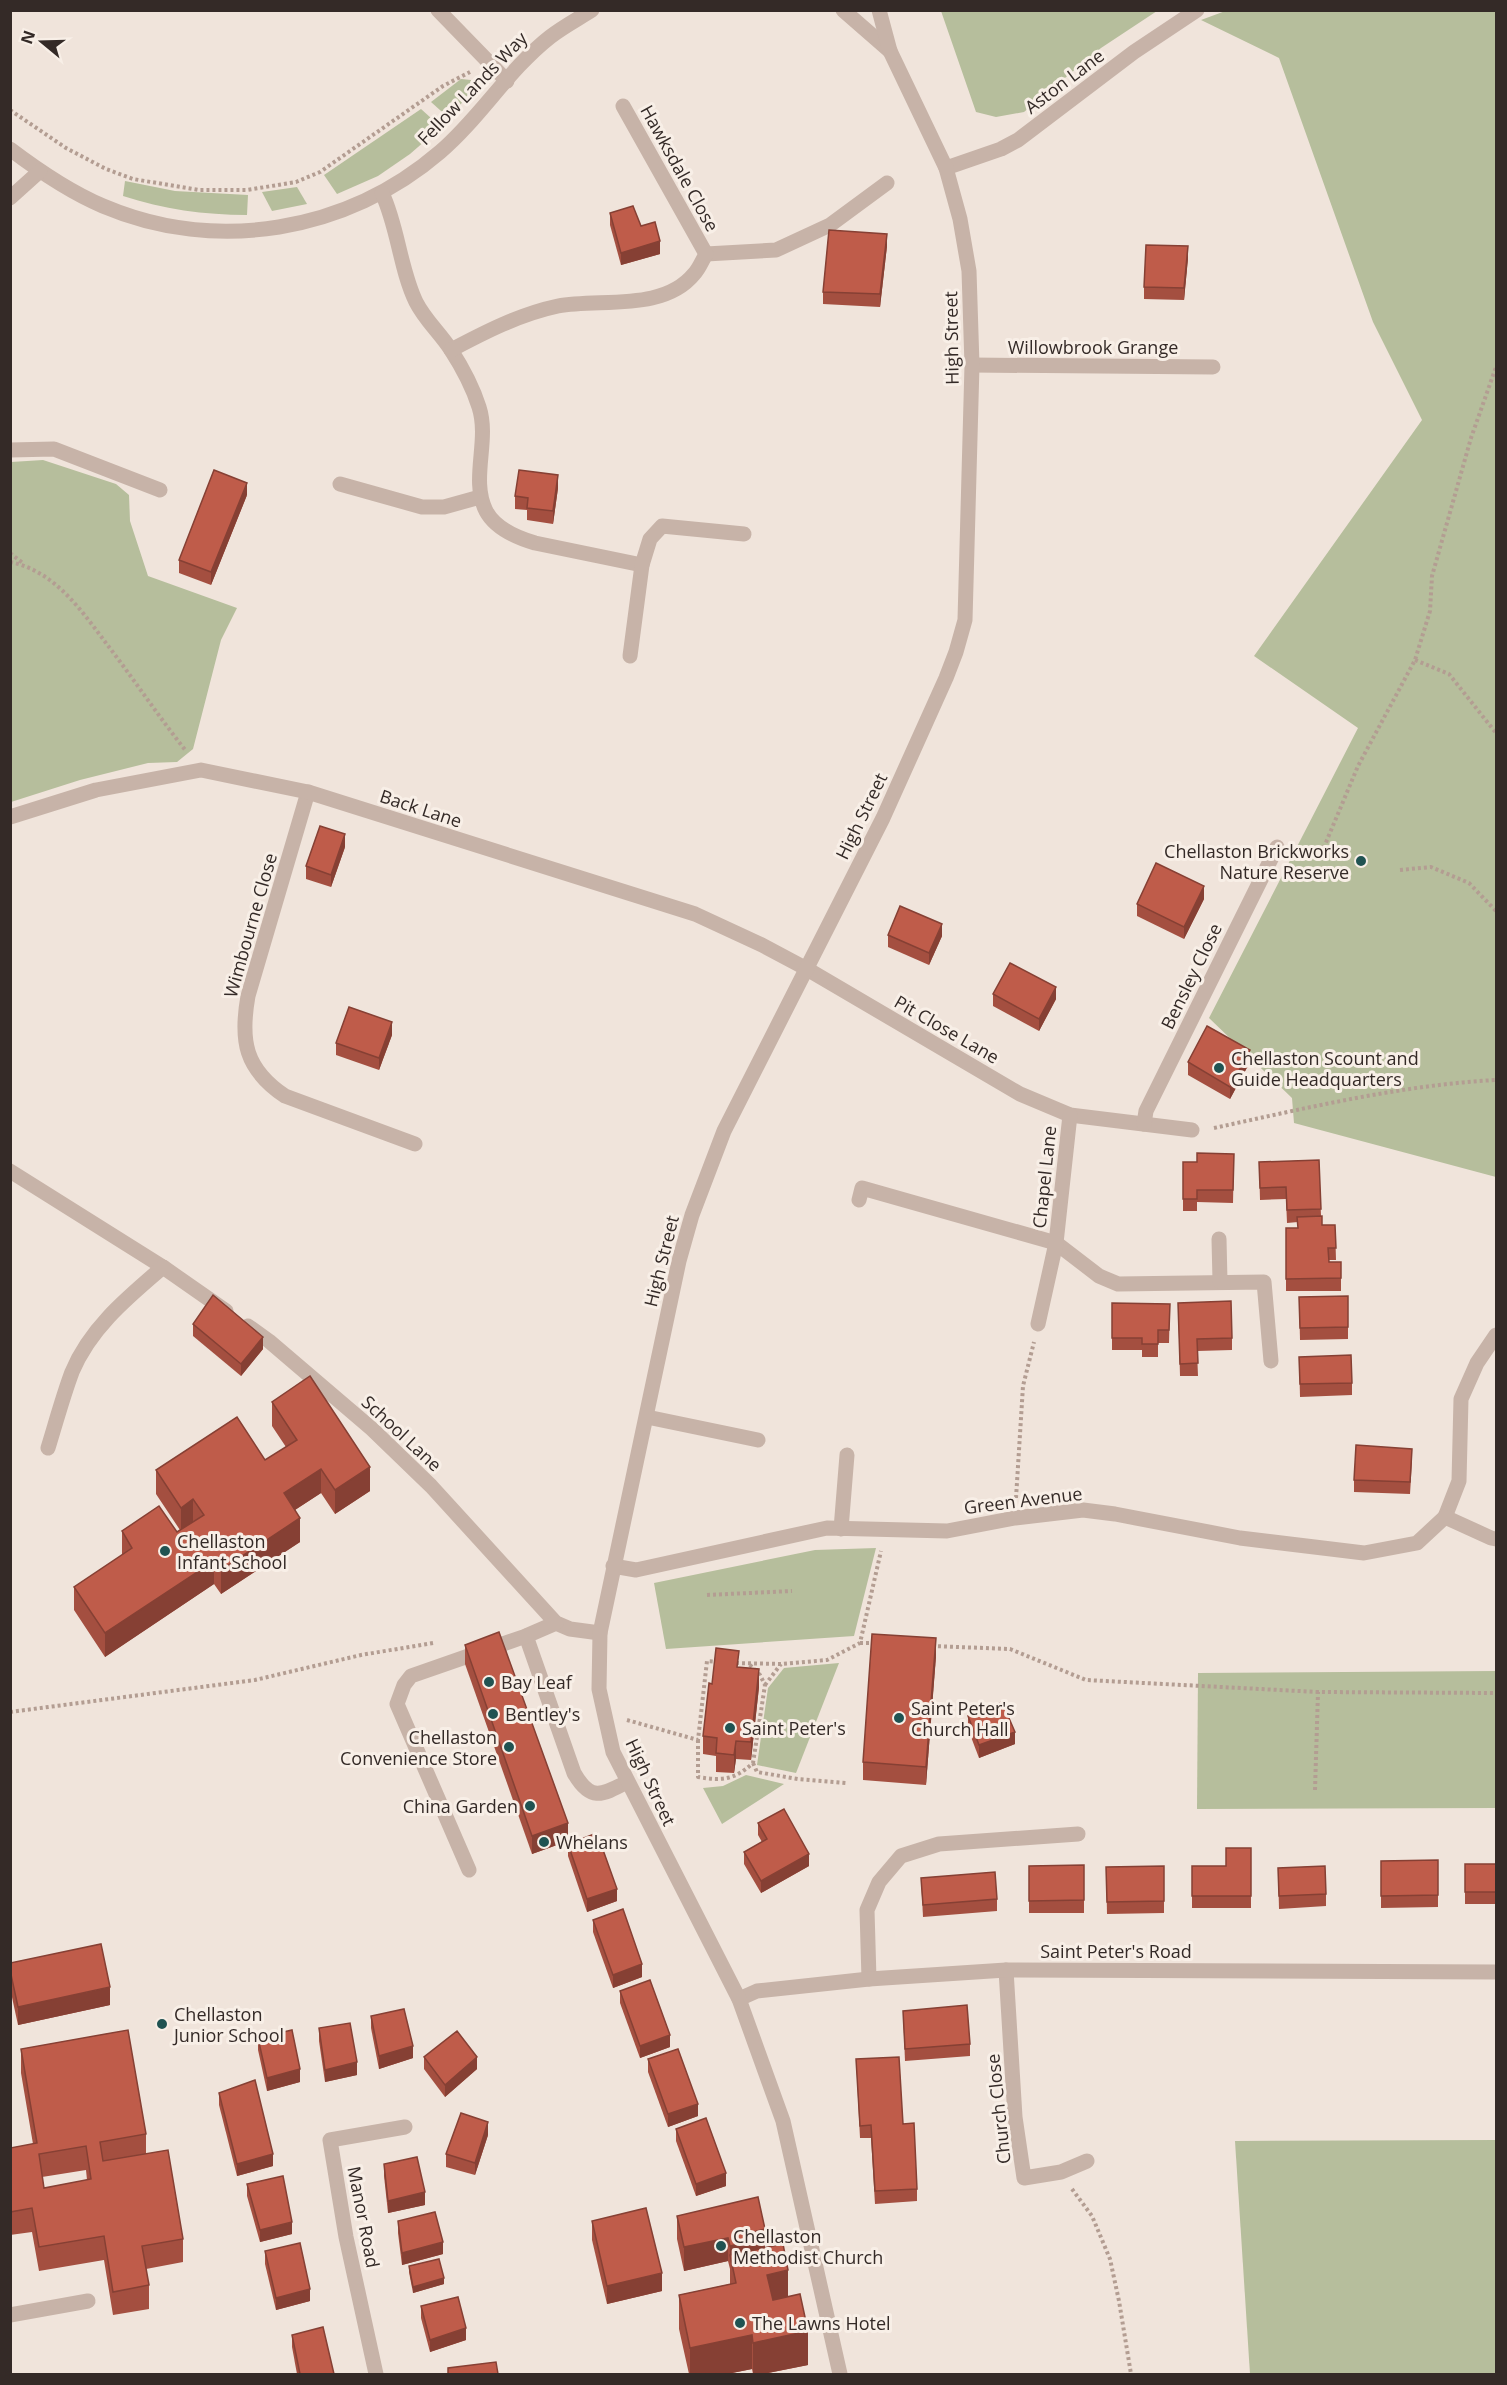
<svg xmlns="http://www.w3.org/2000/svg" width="1507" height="2385" font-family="'Open Sans',sans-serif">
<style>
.green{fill:#b6be9c}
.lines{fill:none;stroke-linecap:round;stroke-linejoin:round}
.path{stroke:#b39d92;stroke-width:4;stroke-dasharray:3 3;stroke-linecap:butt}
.minor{stroke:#c7b3a8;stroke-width:15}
.wall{fill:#a44f40;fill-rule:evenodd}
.shaded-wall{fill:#864034}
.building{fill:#bf5c4a;stroke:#864034;stroke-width:1.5;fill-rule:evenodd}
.poi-dot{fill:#205352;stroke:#f8efe7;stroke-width:2}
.labels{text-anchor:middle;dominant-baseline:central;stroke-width:6;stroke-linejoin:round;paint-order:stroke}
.street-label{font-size:18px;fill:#342a27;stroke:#f8efe7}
.poi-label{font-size:18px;fill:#342a27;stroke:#f8efe7;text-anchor:start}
</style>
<rect width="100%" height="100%" fill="#f0e4db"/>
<!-- green -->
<g class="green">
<path d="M1228 10 1496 11V1177L1294 1123 1292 1098 1209 1018 1358 728 1254 656 1422 420 1373 322 1279 58 1201 20Z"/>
<path d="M941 11V10L1157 11 1101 48 1024 112 996 117 976 112Z"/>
<path d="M461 79 471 80 469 93 450 119 431 102Z"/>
<path d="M421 109 441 127 410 154 378 176 337 194 324 175Z"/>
<path d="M125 181 175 191 248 195 247 215C204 215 163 209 123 196Z"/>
<path d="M297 187 307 204 272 211 262 192Z"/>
<path d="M43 460 116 484 129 495 130 521 148 576 237 608 221 640 193 749 177 762 148 763 80 780 11 802V462Z"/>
<path d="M876 1548 854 1636 666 1649 654 1583 815 1550Z"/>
<path d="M839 1663 796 1773 757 1765 768 1688 784 1668Z"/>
<path d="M1496 1671V1808L1197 1809 1198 1673Z"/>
<path d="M746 1775 784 1784 722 1824 703 1788 723 1786Z"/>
<path d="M1496 2140V2374H1250L1235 2141Z"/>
</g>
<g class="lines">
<!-- path -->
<g class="path">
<path d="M10 110 66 148 106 169 133 179 199 190H247L296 182 320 172 443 86 470 72"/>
<path d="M10 553 24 564"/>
<path d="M10 562C56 571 83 613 109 647 135 681 159 717 186 751"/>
<path d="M1415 660 1449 674 1496 733"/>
<path d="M1319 859 1358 766 1415 660 1430 611 1432 576 1471 438 1496 367"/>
<path d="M1400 870 1431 867 1469 883 1496 911"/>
<path d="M1214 1128C1307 1108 1401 1085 1496 1080"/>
<path d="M1016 1498 1023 1386 1034 1342"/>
<path d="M707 1595 792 1591"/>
<path d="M860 1643H876"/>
<path d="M932 1646 1010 1649 1086 1680 1318 1692"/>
<path d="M736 1663 781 1664 827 1660 860 1643 881 1551"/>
<path d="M765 1685 781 1664"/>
<path d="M10 1712 255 1680 361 1655 433 1643"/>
<path d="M627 1720 698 1740 707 1661 719 1662"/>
<path d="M698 1740V1777C723 1781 734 1780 753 1763L765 1685 760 1675 749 1664"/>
<path d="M753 1763 757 1772 798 1779 846 1783"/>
<path d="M1315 1790 1318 1692 1496 1693"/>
<path d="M1072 2189 1092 2216 1110 2259 1119 2301 1131 2374"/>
</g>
<!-- minor -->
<g class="minor">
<path d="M438 10 507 81"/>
<path d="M843 10 890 51"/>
<path d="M10 149C39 171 70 192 103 206 216 254 347 232 440 152 480 118 508 70 550 37 563 27 578 19 592 10"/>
<path d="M946 168 1001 149 1018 140 1134 52 1197 10"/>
<path d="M382 193C398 227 400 269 416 302 425 320 440 333 451 350 462 367 473 388 479 407 490 441 470 479 486 511 495 528 518 538 535 543L642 565"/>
<path d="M10 198 40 171"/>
<path d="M706 254 776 250 830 225 887 183"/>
<path d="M451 350C485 332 520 314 558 306 600 298 663 312 694 274 699 269 702 261 706 254L623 106"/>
<path d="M972 365 1213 367"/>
<path d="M10 450 54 449 160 490"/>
<path d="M340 484 422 507H444L480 497"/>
<path d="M630 656 642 565 650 539 662 526 744 534"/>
<path d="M308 792 248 996C240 1041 245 1069 285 1096L415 1144"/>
<path d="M10 817 96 790 201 770 308 792 695 914 762 945 807 969 1020 1094 1070 1115 1192 1130"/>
<path d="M1144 1124 1146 1111 1277 847"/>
<path d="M10 1171 163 1267 226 1311"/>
<path d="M859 1200 862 1188 1056 1243 1099 1276 1118 1284 1264 1282 1271 1361"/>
<path d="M1219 1239 1220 1281"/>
<path d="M1038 1324 1056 1243 1070 1115"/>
<path d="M248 1326 269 1341 372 1429 431 1486 556 1623 570 1629 600 1633"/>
<path d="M647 1417 758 1440"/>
<path d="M48 1448C56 1422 63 1396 72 1372 90 1328 128 1297 163 1267"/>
<path d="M1445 1517 1459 1481 1461 1399 1477 1363 1496 1335"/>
<path d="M841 1529 847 1455"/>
<path d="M613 1566 636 1570 827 1528 947 1531 1015 1518 1083 1510 1115 1514 1240 1538 1364 1553 1417 1543 1445 1517 1491 1538 1496 1539"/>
<path d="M526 1636 574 1773C590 1801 601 1796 627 1782"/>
<path d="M469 1870 397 1704 404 1685 411 1676 526 1636 556 1623"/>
<path d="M1006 1970 1015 2117 1024 2178 1061 2172 1087 2161"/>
<path d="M869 1979 867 1910 879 1882 901 1856 939 1844 1078 1834"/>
<path d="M739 1999 757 1991 869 1979 1006 1970 1496 1972"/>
<path d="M10 2315 88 2301"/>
<path d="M376 2374 346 2237 330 2140 405 2127"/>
<path d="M840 2374 783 2121 739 1999 613 1752 599 1689 600 1633 679 1261 692 1215 724 1131 883 818 946 678 956 652 965 620 972 365 969 271 960 219 946 168 890 51 879 10"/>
</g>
</g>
<!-- wall -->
<g class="wall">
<path d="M610 213 641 226 660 254 621 265 610 225Z"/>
<path d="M887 246 880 307 823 304V292Z"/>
<path d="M1188 258 1184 300 1144 299V287Z"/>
<path d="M558 488 553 524 527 520V510L515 509V496Z"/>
<path d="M247 495 211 585 179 573V560Z"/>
<path d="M345 847 331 887 306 879V866Z"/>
<path d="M1204 899 1184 939 1137 916V904Z"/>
<path d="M888 935 942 936 929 965 888 947Z"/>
<path d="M993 994 1056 999 1039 1031 993 1006Z"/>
<path d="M392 1035 379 1070 336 1055V1043Z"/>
<path d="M1188 1062H1250L1230 1099 1188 1075Z"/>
<path d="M1234 1154 1233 1203 1197 1202V1211H1183V1162H1197Z"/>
<path d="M1319 1160 1321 1216 1322 1225H1335L1336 1260H1328L1329 1262 1341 1278V1291H1286V1228H1298V1222L1287 1223 1286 1199 1260 1200 1259 1162Z"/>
<path d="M1348 1296V1339L1300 1340 1299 1297Z"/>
<path d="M1112 1303 1170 1304 1169 1343H1158V1357H1142V1350H1112Z"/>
<path d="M1178 1303 1232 1338V1350L1197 1351 1198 1376H1180Z"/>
<path d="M193 1324 263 1349 241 1376 193 1336Z"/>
<path d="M1299 1357 1352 1383V1395L1300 1397Z"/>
<path d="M272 1402 370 1491 335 1514 321 1493 295 1510 300 1542 221 1594 214 1584 105 1657 74 1610V1587L122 1555V1531L177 1532 180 1530 156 1494V1470L265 1460 286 1447 272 1426Z"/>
<path d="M1412 1461 1410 1494 1354 1492V1480Z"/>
<path d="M465 1645 568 1841 532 1854 465 1664Z"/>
<path d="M936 1656 926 1785 863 1780V1762Z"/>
<path d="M739 1667 759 1687 751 1760 736 1759 734 1773 716 1772V1756L703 1754V1736L712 1684Z"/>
<path d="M968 1716 1015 1744 979 1758 968 1729Z"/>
<path d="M758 1823 809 1866 761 1893 744 1864V1852L762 1842 758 1835Z"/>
<path d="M568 1844 617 1901 587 1912 568 1856Z"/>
<path d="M1251 1848V1908H1192V1866H1226Z"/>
<path d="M1438 1860V1907L1381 1908V1861Z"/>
<rect x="1465" y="1864" width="32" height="40"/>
<path d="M1084 1865V1913H1029V1866Z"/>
<path d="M1164 1866V1913L1107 1914 1106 1867Z"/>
<path d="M1278 1868 1326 1894V1906L1279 1909Z"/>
<path d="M921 1878 997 1899V1911L923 1917Z"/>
<path d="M593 1920 642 1977 613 1988 593 1932Z"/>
<path d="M10 1963 110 2005 18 2025 10 1988Z"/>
<path d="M620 1991 670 2047 640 2058 620 2003Z"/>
<path d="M903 2011 970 2044V2056L905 2061Z"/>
<path d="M371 2016 413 2058 379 2069 371 2028Z"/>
<path d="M319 2028 357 2075 325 2082 319 2041Z"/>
<path d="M258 2038 300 2082 267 2091 258 2050Z"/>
<path d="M21 2049 146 2134V2154L183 2239V2262L146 2269 149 2285V2309L113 2315 104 2260 39 2271 32 2232 10 2235V2148L33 2144 21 2073ZM86 2170 87 2180 44 2188 42 2177Z"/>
<path d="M424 2057 477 2069 445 2097 424 2069Z"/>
<path d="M648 2059 698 2116 668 2127 648 2072Z"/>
<path d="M856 2059 917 2189V2201L875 2204 871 2138H860Z"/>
<path d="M219 2093 273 2166 237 2176 219 2105Z"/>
<path d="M676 2129 726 2186 696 2196 676 2141Z"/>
<path d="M488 2135 475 2175 446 2167V2154Z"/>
<path d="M384 2164 425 2205 388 2213 384 2176Z"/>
<path d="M247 2184 292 2234 260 2242 247 2196Z"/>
<path d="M677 2216 765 2248 788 2297 808 2365 763 2374H753L752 2369 727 2374H689L679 2329V2295L730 2284V2269L728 2261 684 2271 677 2239Z"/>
<path d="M398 2221 443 2254 402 2265 398 2233Z"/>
<path d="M592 2221 662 2291 607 2304 592 2240Z"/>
<path d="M265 2251 310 2301 276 2310 265 2264Z"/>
<path d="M409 2266 444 2284 413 2293 409 2272Z"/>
<path d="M421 2306 466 2340 430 2352 421 2318Z"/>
<path d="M292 2335 334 2374H297L292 2347Z"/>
</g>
<!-- shaded-wall -->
<g class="shaded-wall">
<path d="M887 234V246L880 307V294Z"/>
<path d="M660 241V254L621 265V253Z"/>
<path d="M1188 246V258L1184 300V288Z"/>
<path d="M558 475V488L553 524V511Z"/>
<path d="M247 483V495L211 585V572Z"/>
<path d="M345 834V847L331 887V875Z"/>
<path d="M1204 886V899L1184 939V927Z"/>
<path d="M942 924V936L929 965V953Z"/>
<path d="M1056 987V999L1039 1031V1019Z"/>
<path d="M392 1022V1035L379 1070V1058Z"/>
<path d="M1250 1050V1062L1230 1099V1087Z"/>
<path d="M263 1337V1349L241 1376V1364Z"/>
<path d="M370 1467V1491L335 1514V1490Z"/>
<path d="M321 1469V1493L284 1517V1493Z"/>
<path d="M193 1499V1523L181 1532V1508Z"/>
<path d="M300 1518V1542L221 1594V1570Z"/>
<path d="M214 1561V1584L105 1657V1633Z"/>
<path d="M936 1638V1656L926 1785V1767Z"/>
<path d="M759 1669V1687L751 1760V1742Z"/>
<path d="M1015 1732V1744L979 1758V1745Z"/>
<path d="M736 1741V1759L734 1773V1755Z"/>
<path d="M568 1823V1841L532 1854V1836Z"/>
<path d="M809 1854V1866L761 1893V1881Z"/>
<path d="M617 1889V1901L587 1912V1899Z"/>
<path d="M642 1964V1977L613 1988V1975Z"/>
<path d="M110 1987V2005L18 2025V2007Z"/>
<path d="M670 2035V2047L640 2058V2046Z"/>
<path d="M413 2046V2058L379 2069V2056Z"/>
<path d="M477 2057V2069L445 2097V2085Z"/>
<path d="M357 2062V2075L325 2082V2070Z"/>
<path d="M300 2069V2082L267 2091V2078Z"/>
<path d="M698 2104V2116L668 2127V2114Z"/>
<path d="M488 2122V2135L475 2175V2163Z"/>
<path d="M273 2154V2166L237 2176V2164Z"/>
<path d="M726 2173V2186L696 2196V2184Z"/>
<path d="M425 2192V2205L388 2213V2201Z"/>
<path d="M292 2222V2234L260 2242V2230Z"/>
<path d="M765 2229V2253L730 2255V2269V2246L745 2234Z"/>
<path d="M728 2238V2261L684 2271V2247Z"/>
<path d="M443 2242V2254L402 2265V2253Z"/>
<path d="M788 2270V2304L767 2309V2275Z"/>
<path d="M662 2273V2291L607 2304V2286Z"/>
<path d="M444 2278V2284L413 2293V2287Z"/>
<path d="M310 2289V2301L276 2310V2298Z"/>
<path d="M466 2328V2340L430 2352V2340Z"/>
<path d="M808 2331V2365L763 2374H753V2343Z"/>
<path d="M752 2335V2369L727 2374H690V2348Z"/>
</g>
<!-- building -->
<g class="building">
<path d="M633 206 641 226 655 222 660 241 621 253 610 213Z"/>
<path d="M829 230 887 234 880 294 823 292Z"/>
<path d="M1146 245 1188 246 1184 288 1144 287Z"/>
<path d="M214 470 247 483 211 572 179 560Z"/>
<path d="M519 470 558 475 553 511 527 508 528 498 515 496Z"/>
<path d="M320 826 345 834 331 875 306 866Z"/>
<path d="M1156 863 1204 886 1184 927 1137 904Z"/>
<path d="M900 906 942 924 929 953 888 935Z"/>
<path d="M1010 963 1056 987 1039 1019 993 994Z"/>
<path d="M349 1007 392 1022 379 1058 336 1043Z"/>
<path d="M1207 1026 1250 1050 1230 1087 1188 1062Z"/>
<path d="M1197 1153 1234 1154 1233 1190H1197V1199H1183V1162H1197Z"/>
<path d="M1319 1160 1321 1209 1287 1210 1286 1187 1260 1188 1259 1162Z"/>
<path d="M1322 1216V1225H1335L1336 1248H1328L1329 1262H1341V1278L1286 1279V1228H1298L1297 1217Z"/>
<path d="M213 1295 263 1337 241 1364 193 1324Z"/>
<path d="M1348 1296V1327L1300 1328 1299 1297Z"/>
<path d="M1231 1301 1232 1338 1197 1339 1198 1363 1180 1364 1178 1303Z"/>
<path d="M1112 1303 1170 1304 1169 1330H1158V1344H1142V1338H1112Z"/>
<path d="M1351 1355 1352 1383 1300 1384 1299 1357Z"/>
<path d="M310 1376 370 1467 335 1490 321 1469 284 1493 300 1518 221 1570 214 1561 105 1633 74 1587 132 1548 122 1531 159 1506 177 1532 204 1515 193 1499 181 1508 156 1470 237 1417 265 1460 297 1440 272 1402Z"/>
<path d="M1356 1445 1412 1449 1410 1482 1354 1480Z"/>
<path d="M499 1632 568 1823 532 1836 465 1645Z"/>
<path d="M872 1634 936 1638 926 1767 863 1762Z"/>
<path d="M716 1648 739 1651 737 1667 759 1669 751 1742 736 1741 734 1755 716 1753 717 1738 703 1736 709 1683 712 1684Z"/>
<path d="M1002 1702 1015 1732 979 1745 968 1716Z"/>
<path d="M784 1809 809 1854 761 1881 744 1852 767 1839 758 1823Z"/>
<path d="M597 1833 617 1889 587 1899 568 1844Z"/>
<path d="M1226 1848H1251V1896H1192V1866H1226Z"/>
<path d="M1438 1860V1895L1381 1896V1861Z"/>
<rect x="1465" y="1864" width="32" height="28"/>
<path d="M1084 1865V1900L1029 1901V1866Z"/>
<path d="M1164 1866V1901L1107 1902 1106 1867Z"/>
<path d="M1325 1866 1326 1894 1279 1896 1278 1868Z"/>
<path d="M995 1872 997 1899 923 1905 921 1878Z"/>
<path d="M623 1909 642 1964 613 1975 593 1920Z"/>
<path d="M101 1944 110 1987 18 2007 10 1970V1963Z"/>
<path d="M650 1980 670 2035 640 2046 620 1991Z"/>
<path d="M967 2005 970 2044 905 2049 903 2011Z"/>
<path d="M404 2009 413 2046 379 2056 371 2016Z"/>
<path d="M350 2023 357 2062 325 2070 319 2028Z"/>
<path d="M128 2030 146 2134 100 2142 103 2161 168 2150 183 2239 142 2246 149 2285 113 2292 104 2236 39 2247 32 2208 10 2212V2148L37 2143 21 2049ZM86 2146 91 2179 44 2188 39 2154Z"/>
<path d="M292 2030 300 2069 267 2078 258 2038Z"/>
<path d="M457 2031 477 2057 445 2085 424 2057Z"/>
<path d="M678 2049 698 2104 668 2114 648 2059Z"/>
<path d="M899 2057 903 2124 914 2123 917 2189 875 2191 871 2125 860 2126 856 2059Z"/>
<path d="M255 2080 273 2154 237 2164 219 2093Z"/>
<path d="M461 2113 488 2122 475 2163 446 2154Z"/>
<path d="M706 2118 726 2173 696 2184 676 2129Z"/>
<path d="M417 2157 425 2192 388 2201 384 2164Z"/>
<path d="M283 2176 292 2222 260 2230 247 2184Z"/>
<path d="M758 2197 765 2229 745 2234 747 2242 730 2246 728 2238 684 2247 677 2216Z"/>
<path d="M646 2208 662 2273 607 2286 592 2221Z"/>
<path d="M435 2212 443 2242 402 2253 398 2221Z"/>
<path d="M300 2243 310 2289 276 2298 265 2251Z"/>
<path d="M783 2244 788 2270 767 2275 773 2300 800 2294 808 2331 753 2343 752 2335 690 2348 679 2295 736 2283 730 2255Z"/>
<path d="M439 2259 444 2278 413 2287 409 2266Z"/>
<path d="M458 2297 466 2328 430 2340 421 2306Z"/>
<path d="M323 2327 334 2374H300L292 2335Z"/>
<path d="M496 2362 498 2374H448V2368Z"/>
</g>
<!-- markers -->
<g class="poi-dot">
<circle cx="1361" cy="861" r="6"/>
<circle cx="1219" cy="1068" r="6"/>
<circle cx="165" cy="1551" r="6"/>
<circle cx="489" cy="1682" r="6"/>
<circle cx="493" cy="1714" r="6"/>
<circle cx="899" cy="1718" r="6"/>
<circle cx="730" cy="1728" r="6"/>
<circle cx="509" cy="1747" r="6"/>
<circle cx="530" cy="1806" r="6"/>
<circle cx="544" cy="1842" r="6"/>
<circle cx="162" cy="2024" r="6"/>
<circle cx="721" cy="2246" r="6"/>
<circle cx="740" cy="2323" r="6"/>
</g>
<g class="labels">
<!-- street labels -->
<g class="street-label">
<text transform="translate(1064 81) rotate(-37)">Aston Lane</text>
<text transform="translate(472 88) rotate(-46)">Fellow Lands Way</text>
<text transform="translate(680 168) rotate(61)">Hawksdale Close</text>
<text transform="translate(951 338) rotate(-91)">High Street</text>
<text x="1093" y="347">Willowbrook Grange</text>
<text transform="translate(421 808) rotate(18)">Back Lane</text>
<text transform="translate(861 816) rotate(-64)">High Street</text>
<text transform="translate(250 925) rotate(-74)">Wimbourne Close</text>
<text transform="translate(1191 976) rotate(-64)">Bensley Close</text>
<text transform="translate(947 1029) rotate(30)">Pit Close Lane</text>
<text transform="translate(1044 1177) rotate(-84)">Chapel Lane</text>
<text transform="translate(661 1261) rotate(-76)">High Street</text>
<text transform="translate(402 1433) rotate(43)">School Lane</text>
<text transform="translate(1023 1500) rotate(-7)">Green Avenue</text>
<text transform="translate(651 1782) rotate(65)">High Street</text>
<text x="1116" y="1951">Saint Peter's Road</text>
<text transform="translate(998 2109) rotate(-96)">Church Close</text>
<text transform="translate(364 2217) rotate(79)">Manor Road</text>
</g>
<!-- poi labels -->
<g class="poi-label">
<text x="1349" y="851" text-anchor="end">Chellaston Brickworks<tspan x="1349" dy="21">Nature Reserve</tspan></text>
<text x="1231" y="1058">Chellaston Scount and<tspan x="1231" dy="21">Guide Headquarters</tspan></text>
<text x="177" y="1541">Chellaston<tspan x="177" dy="21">Infant School</tspan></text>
<text x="501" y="1682">Bay Leaf</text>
<text x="911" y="1708">Saint Peter's<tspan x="911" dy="21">Church Hall</tspan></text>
<text x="505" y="1714">Bentley's</text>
<text x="742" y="1728">Saint Peter's</text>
<text x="497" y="1737" text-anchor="end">Chellaston<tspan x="497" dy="21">Convenience Store</tspan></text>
<text x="518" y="1806" text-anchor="end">China Garden</text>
<text x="556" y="1842">Whelans</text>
<text x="174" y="2014">Chellaston<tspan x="174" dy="21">Junior School</tspan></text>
<text x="733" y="2236">Chellaston<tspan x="733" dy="21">Methodist Church</tspan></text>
<text x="752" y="2323">The Lawns Hotel</text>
</g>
</g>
<!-- border -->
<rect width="1507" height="2385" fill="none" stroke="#342a27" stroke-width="24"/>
<!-- north arrow -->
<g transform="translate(42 42) rotate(289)" stroke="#f8efe7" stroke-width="4.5" paint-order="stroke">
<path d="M0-4.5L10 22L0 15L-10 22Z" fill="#342a27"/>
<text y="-9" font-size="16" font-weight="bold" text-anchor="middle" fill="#342a27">N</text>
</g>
</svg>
